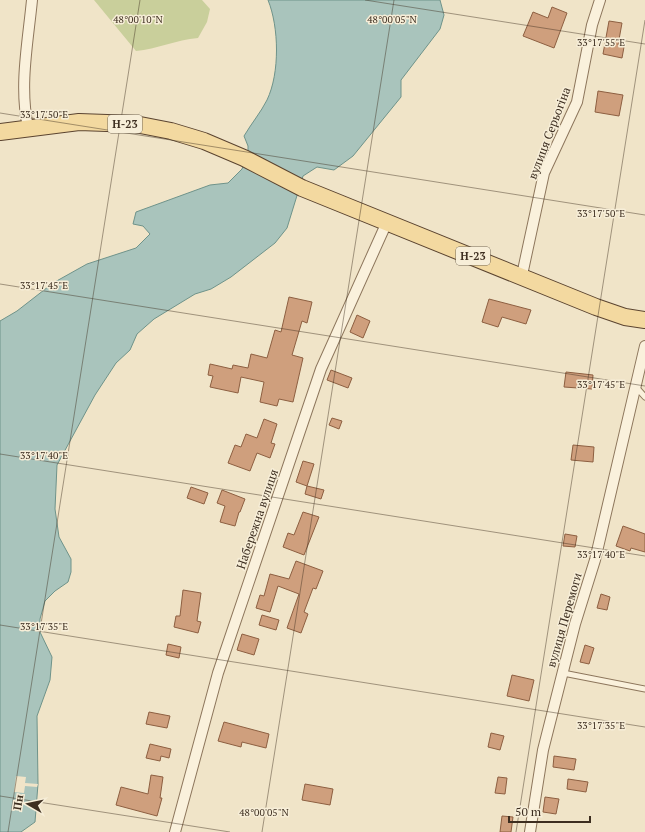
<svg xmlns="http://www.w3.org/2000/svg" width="645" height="832" font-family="'PT Serif',serif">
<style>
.green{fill:#c9cf9b}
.water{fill:#a9c4bc;stroke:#6f938a}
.pier{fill:#f0e4c8}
.building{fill:#cf9f7d;stroke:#8d5f41}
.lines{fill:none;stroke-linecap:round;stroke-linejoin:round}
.lane-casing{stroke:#8d765c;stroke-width:7}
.street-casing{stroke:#8d765c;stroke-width:12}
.primary-casing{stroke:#5b4430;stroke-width:18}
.lane{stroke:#faf1dc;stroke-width:5}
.street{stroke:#faf1dc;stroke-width:10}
.primary{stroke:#f3d9a0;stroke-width:16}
.ticks{fill:none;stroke:#3d2e20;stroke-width:1;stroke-opacity:0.45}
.labels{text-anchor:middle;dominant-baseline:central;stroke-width:3;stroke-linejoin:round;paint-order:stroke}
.shield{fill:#f7eed8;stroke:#756857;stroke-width:1}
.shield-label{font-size:11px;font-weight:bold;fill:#3d2e20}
.street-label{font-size:12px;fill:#3d2e20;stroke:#f7eed8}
.ticks-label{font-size:10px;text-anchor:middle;fill:#3d2e20;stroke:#f7eed8;stroke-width:3;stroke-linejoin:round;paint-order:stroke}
</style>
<rect width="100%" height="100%" fill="#f0e4c8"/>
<!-- green -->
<path class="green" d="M94 0H202L210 9 207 22 198 38C176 40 157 49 136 51Z"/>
<!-- water -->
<path class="water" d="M268 0H440L444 15 440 29 401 80V97L353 156 334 170 317 167 303 176 287 228 275 243 231 277 211 289 195 294 154 319 137 334 130 350 116 363 95 395 57 465 55 509 59 537 71 559V572L68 582 55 591 45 601 40 619V632L52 657 50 680 37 716 38 784 35 822 21 832H0V321L17 311 53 283 87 264 136 248 150 234 143 226 133 224 136 212 210 185 228 183 242 169 248 154V146L244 136C251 124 261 112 267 100 280 73 279 27 268 0Z"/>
<!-- pier -->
<path class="pier" d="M16 776 26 777 25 783 38 784 37 787 25 786 24 793 14 792Z"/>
<!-- building -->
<g class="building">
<path d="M552 7 567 13 554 48 523 36 533 12 548 18Z"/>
<path d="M609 21 622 23 618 45 624 47 622 58 603 54Z"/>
<path d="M598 91 623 95 619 116 595 112Z"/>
<path d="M289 297 312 302 307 323 302 321 292 355 303 358 293 402 279 399 277 406 260 402 264 382 241 377 238 393 210 387 213 376 208 375 210 364 232 369 233 365 248 368 251 354 267 358 275 330 281 332Z"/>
<path d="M489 299 531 310 526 324 502 317 498 327 482 322Z"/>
<path d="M357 315 370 321 363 338 350 332Z"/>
<path d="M331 370 352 378 348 388 327 380Z"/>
<path d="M566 372 593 375 592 389 564 387Z"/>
<path d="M332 418 342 421 339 429 329 425Z"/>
<path d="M264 419 277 424 271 443 275 444 270 458 257 453 250 471 228 463 235 445 241 447 246 434 257 438Z"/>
<path d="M573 445 594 447 593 462 571 460Z"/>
<path d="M303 461 314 464 307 486 296 482Z"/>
<path d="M307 486 324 490 321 499 305 494Z"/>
<path d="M191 487 208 493 204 504 187 498Z"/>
<path d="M222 490 245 499 240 512H239L235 526 220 522 225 506 217 503Z"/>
<path d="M303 512 319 517 304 555 283 547 288 533 294 535Z"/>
<path d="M623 526 645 534V552L631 548 630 551 616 546Z"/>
<path d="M565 534 577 536 575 547 563 546Z"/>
<path d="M296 561 323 571 316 589 313 588 304 612 308 614 301 633 287 628 299 594 278 586 270 612 256 608 260 595 264 596 270 574 289 579Z"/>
<path d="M183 590 201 593 197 621 201 622 198 633 174 627 176 616H180Z"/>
<path d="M601 594 610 597 607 610 597 608Z"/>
<path d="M262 615 279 620 276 630 259 625Z"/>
<path d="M242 634 259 639 254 655 237 650Z"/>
<path d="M168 644 181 647 179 658 166 655Z"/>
<path d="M585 645 594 648 589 664 580 662Z"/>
<path d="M512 675 534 680 529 701 507 696Z"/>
<path d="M149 712 170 716 167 728 146 724Z"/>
<path d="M224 722 269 734 266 748 242 742 241 747 218 741Z"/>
<path d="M491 733 504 736 500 750 488 747Z"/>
<path d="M150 744 171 749 169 758 161 756 160 761 146 758Z"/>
<path d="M554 756 576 759 574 770 553 767Z"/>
<path d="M151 775 163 777 160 798H162L157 816 116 805 121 787 148 794Z"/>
<path d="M498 777 507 778 505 794 495 793Z"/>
<path d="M568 779 588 782 586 792 567 789Z"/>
<path d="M305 784 333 789 330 805 302 800Z"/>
<path d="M545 797 559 799 556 814 543 812Z"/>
<path d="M502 816 513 817 511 832H500Z"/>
</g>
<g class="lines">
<!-- lane casing -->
<g class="lane-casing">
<g id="lane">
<path d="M636 387 645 397"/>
<path d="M563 673 645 689"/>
</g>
</g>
<!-- street casing -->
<g class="street-casing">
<g id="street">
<path d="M28 127C19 86 28 42 32 0"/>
<path d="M522 275 544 173 577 102 592 25 600 0"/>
<path d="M175 832 218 673 321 369 387 222"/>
<path d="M530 832 543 750 575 624 595 560 645 346"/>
</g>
</g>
<!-- primary casing -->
<g class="primary-casing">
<path id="primary" d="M0 132 79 122 135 124 171 131 204 141 244 158 302 188 596 307 625 317 645 320"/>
</g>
<!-- lane -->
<use href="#lane" class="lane"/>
<!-- street -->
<use href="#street" class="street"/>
<!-- primary -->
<use href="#primary" class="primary"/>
</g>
<!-- ticks -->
<path class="ticks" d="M365 0 645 44M0 113 645 215M0 284 645 386M0 454 645 556M0 625 645 727M0 796 230 832M8 832 140 0M262 832 394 0M516 832 645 20"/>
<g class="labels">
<!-- shield labels -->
<g class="shield">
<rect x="108" y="115" width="34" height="18" rx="3"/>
<rect x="456" y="247" width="34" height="18" rx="3"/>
</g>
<g class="shield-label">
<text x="125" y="124">Н-23</text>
<text x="473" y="256">Н-23</text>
</g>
<!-- street labels -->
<g class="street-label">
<text transform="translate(549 133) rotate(-69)">вулиця Серьогіна</text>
<text transform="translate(257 519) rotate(-71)">Набережна вулиця</text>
<text transform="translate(564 620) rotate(-74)">вулиця Перемоги</text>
</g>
</g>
<g class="ticks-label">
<text x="138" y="23">48°00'10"N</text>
<text x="392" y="23">48°00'05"N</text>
<text x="601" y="46">33°17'55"E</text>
<text x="44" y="118">33°17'50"E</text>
<text x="601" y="217">33°17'50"E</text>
<text x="44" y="289">33°17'45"E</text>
<text x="601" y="388">33°17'45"E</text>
<text x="44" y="459">33°17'40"E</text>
<text x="601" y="558">33°17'40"E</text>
<text x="44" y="630">33°17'35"E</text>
<text x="601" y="729">33°17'35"E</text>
<text x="264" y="816">48°00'05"N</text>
</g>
<!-- north arrow -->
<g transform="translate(28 804) rotate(279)" stroke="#f7eed8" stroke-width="3" paint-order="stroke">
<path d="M0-3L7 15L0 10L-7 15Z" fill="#3d2e20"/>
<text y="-6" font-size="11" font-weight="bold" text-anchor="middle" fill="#3d2e20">Пн</text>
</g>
<!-- scale -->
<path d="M509 816v6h81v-6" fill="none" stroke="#3d2e20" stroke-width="2"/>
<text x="515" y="816" font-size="12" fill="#3d2e20" stroke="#f7eed8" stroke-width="3" paint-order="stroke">50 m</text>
</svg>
